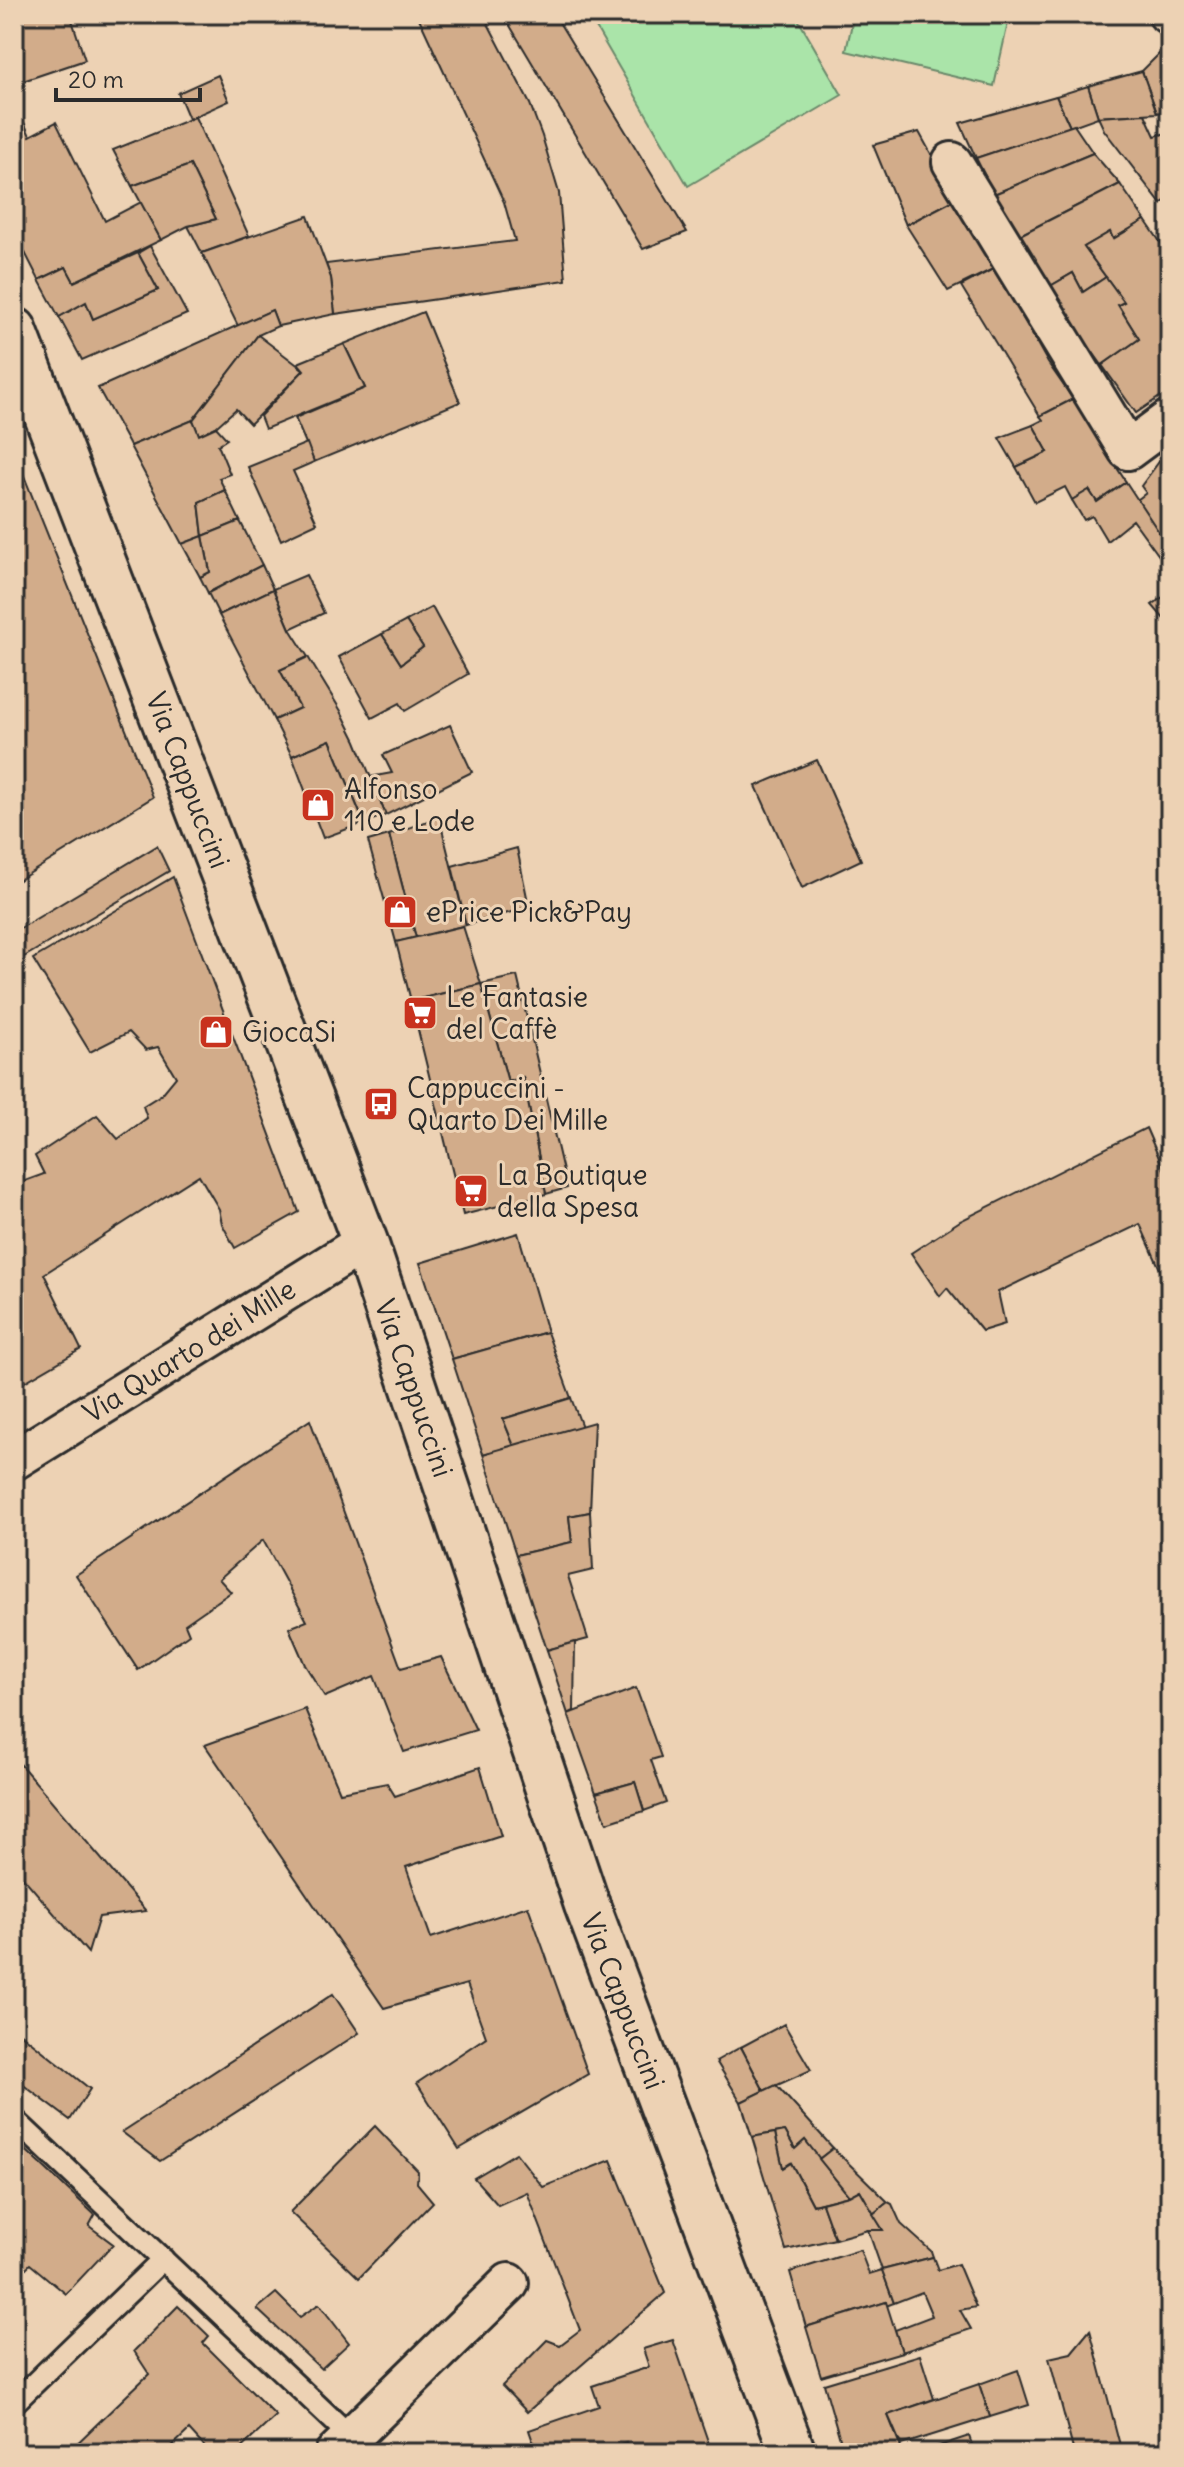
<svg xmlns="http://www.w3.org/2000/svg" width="1184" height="2467" font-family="Delius,sans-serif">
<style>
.green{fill:#aae4a9;stroke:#6a886a;stroke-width:2}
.building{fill:#d2ac8a;stroke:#2b2b2b;stroke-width:2}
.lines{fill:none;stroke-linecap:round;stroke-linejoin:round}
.service-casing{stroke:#2b2b2b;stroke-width:26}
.minor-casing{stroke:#2b2b2b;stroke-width:44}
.tertiary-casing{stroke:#2b2b2b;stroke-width:50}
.service{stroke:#edd2b4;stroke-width:20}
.minor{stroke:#edd2b4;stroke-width:38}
.tertiary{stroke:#edd2b4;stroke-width:44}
.labels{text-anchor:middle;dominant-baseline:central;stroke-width:6;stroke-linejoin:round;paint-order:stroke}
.street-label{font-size:28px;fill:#2b2b2b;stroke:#edd2b4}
.poi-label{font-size:28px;fill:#2b2b2b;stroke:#edd2b4;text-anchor:start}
</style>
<rect width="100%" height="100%" fill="#edd2b4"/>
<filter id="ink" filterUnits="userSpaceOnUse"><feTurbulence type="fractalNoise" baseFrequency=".0125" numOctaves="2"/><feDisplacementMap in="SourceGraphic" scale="16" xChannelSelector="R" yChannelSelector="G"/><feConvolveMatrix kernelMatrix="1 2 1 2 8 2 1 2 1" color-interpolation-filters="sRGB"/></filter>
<g filter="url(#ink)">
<!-- green -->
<g class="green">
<path d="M588 14H795L842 95 688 186Z"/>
<path d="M854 14H1010L994 86 846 51Z"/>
</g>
<!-- building -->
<g class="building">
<path d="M18 14H70L85 60 14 84V15Z"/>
<path d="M417 14H483L530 104 542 136 559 193 566 280 335 314 331 278 326 264 515 241 504 202Z"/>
<path d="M503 14H554L687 232 643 249Z"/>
<path d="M1165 48 1170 50V110L1157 113 1142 71Z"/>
<path d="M1142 71 1157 113 1098 117 1088 86Z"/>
<path d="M218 75 229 101 189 119 178 93Z"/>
<path d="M1088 86 1098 117 1070 127 1056 96Z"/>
<path d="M1056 96 1070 127 976 158 960 123Z"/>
<path d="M1145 114 1155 136 1170 132V197L1161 204 1104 130 1098 117Z"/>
<path d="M195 117 249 236 202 253 188 226 216 219 190 165 132 186 113 150Z"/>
<path d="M23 120 30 136 56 122 105 221 141 202 161 240 74 282 66 267 39 280 14 231V124Z"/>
<path d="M1074 125 1093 153 994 194 976 158Z"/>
<path d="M919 132 956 199 906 225 873 145Z"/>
<path d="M1093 153 1120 184 1018 236 994 194Z"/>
<path d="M190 165 216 219 188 226 161 240 132 186Z"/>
<path d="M1120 184 1145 220 1113 239 1110 232 1084 247 1106 277 1083 292 1073 273 1047 288 1018 236Z"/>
<path d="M956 199 995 268 948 291 906 225Z"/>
<path d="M308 216 331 278 335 314 278 326 272 310 238 326 202 253Z"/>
<path d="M1145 220 1170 256V390L1136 413 1102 365 1139 339 1118 305 1124 302 1084 247 1110 232 1113 239Z"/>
<path d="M150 246 187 314 82 360 59 317 86 302 93 319 158 290 138 253Z"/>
<path d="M138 253 158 290 93 319 86 302 59 317 39 280 66 267 74 282Z"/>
<path d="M995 268 1048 363 1073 399 1040 416 961 286Z"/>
<path d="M1073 273 1083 292 1106 277 1124 302 1118 305 1139 339 1102 365 1047 288Z"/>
<path d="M272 310 278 326 258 335 193 420 130 446 98 388Z"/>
<path d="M423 312 460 402 314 462 295 418 365 388 344 344Z"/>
<path d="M258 335 304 370 250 424 236 409 216 427 199 435 193 420Z"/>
<path d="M344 344 365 388 265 429 260 416 304 370 298 363Z"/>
<path d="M1073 399 1126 482 1097 502 1089 490 1072 500 1065 487 1035 502 1016 467 1048 452 1033 425 1043 420 1040 416Z"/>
<path d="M193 420 199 435 216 427 227 439 218 445 230 474 219 478 225 490 199 502 203 536 182 544 130 446Z"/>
<path d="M1033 425 1048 452 1016 467 999 438Z"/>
<path d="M307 443 314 462 293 471 317 523 281 540 248 467Z"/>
<path d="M14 451 153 797 14 883Z"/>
<path d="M1161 459 1170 472V549L1137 500 1146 493 1141 486Z"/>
<path d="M1126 482 1170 549V571L1133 520 1107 541 1092 516 1084 520 1072 500 1089 490 1097 502Z"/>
<path d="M225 490 240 521 203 536 199 502Z"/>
<path d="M240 521 262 565 208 593 200 577 210 572 203 536Z"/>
<path d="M203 536 210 572 200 577 182 544Z"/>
<path d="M262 565 273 589 219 615 208 593Z"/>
<path d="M306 575 324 613 290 629 273 589Z"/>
<path d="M273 589 290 629 308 657 280 670 300 708 274 720 219 615Z"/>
<path d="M1170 592V615L1164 619 1152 605Z"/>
<path d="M432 607 468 674 405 711 400 703 372 718 339 657 382 634 401 664 423 647 406 621Z"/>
<path d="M406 621 423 647 401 664 382 634Z"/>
<path d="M308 657 341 711 356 741 386 815 364 823 330 740 292 756 274 720 300 708 280 670Z"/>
<path d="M450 725 472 772 386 815 370 777 392 773 383 755Z"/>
<path d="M330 740 364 823 323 838 292 756Z"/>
<path d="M817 760 861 860 802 888 756 786Z"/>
<path d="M439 817 466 925 416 938 389 835Z"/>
<path d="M389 835 416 938 396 942 368 841Z"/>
<path d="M157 846 169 871 24 957 14 940V932Z"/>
<path d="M517 848 529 907 466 925 452 866Z"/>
<path d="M173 877 299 1212 235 1248 222 1224 219 1209 199 1175 44 1274 81 1349 14 1388V1185L44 1174 35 1156 97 1115 118 1139 147 1118 143 1106 162 1094 176 1077 158 1047 146 1050 129 1032 90 1052 33 959Z"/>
<path d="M463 926 481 984 411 1001 396 942Z"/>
<path d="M517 976 567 1188 546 1194 523 1077 508 1082 481 984Z"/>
<path d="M481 984 508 1082 523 1077 546 1194 463 1215 411 1001Z"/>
<path d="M1146 1128 1170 1183V1273L1163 1276 1140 1224 998 1292 1005 1324 982 1331 947 1288 940 1296 911 1253 960 1221Z"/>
<path d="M518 1233 547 1332 452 1359 420 1263Z"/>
<path d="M547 1332 571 1398 503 1419 514 1446 483 1454 452 1359Z"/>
<path d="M571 1398 582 1427 514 1446 503 1419Z"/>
<path d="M310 1420 401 1668 441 1657 476 1730 404 1752 374 1676 325 1697 305 1665 289 1628 307 1621 263 1540 219 1579 231 1592 185 1624 189 1634 138 1670 76 1575Z"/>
<path d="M594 1422 590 1512 569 1516 572 1542 516 1555 483 1454Z"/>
<path d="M590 1512 593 1570 568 1576 588 1639 547 1650 516 1555 572 1542 569 1516Z"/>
<path d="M575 1642 574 1711 568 1714 547 1650Z"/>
<path d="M636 1688 661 1757 651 1760 666 1803 644 1811 635 1782 596 1793 568 1714Z"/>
<path d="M305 1709 340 1792 387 1783 395 1796 480 1767 501 1836 406 1867 431 1938 528 1906 588 2074 459 2149 417 2083 486 2037 467 1984 384 2008 205 1745Z"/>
<path d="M14 1757 146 1911 99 1917 88 1953 14 1867Z"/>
<path d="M635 1782 644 1811 607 1823 596 1793Z"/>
<path d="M333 1994 359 2033 160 2161 122 2132Z"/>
<path d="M784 2024 811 2070 764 2091 741 2047Z"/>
<path d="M14 2028 90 2089 70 2120 14 2078Z"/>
<path d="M741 2047 764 2091 741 2102 716 2061Z"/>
<path d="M776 2085 833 2148 819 2159 805 2140 795 2149 785 2131 752 2137 741 2102Z"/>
<path d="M375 2126 418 2171 417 2183 433 2202 359 2278 290 2212Z"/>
<path d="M785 2131 795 2149 805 2140 849 2196 813 2205 791 2163 783 2168 775 2133Z"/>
<path d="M775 2133 783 2168 791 2163 813 2205 822 2203 835 2239 786 2250 752 2137Z"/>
<path d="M14 2139 95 2215 89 2226 113 2244 66 2294 30 2264 14 2280Z"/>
<path d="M833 2148 888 2202 873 2214 860 2190 849 2196 819 2159Z"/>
<path d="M516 2153 543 2187 611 2160 665 2293 527 2412 502 2386 547 2340 560 2345 580 2330 527 2192 498 2205 474 2178Z"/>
<path d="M860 2190 883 2230H868L835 2239 822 2203 849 2196Z"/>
<path d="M888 2202 892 2204 901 2224 931 2251 933 2257 882 2270 868 2230H883L873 2214Z"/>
<path d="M860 2250 869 2274 882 2270 894 2303 886 2306V2302L806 2327 790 2272Z"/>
<path d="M933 2257 938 2270 958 2264 976 2307 960 2310 971 2329 902 2352 895 2330 932 2316 922 2292 894 2303 882 2270Z"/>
<path d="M276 2293 300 2317 319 2304 349 2343 321 2369 257 2309Z"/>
<path d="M886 2302 902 2352 821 2376 806 2327Z"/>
<path d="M178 2306 209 2336 203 2343 276 2416 236 2453H210L189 2430 165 2453H67L149 2374 134 2351Z"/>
<path d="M1090 2330 1122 2453H1074L1049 2358 1071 2353Z"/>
<path d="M673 2340 712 2453H629L626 2443 596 2453H537L529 2430 599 2406 592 2386 649 2367 643 2349Z"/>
<path d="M920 2355 934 2399 888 2415 903 2453H844L824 2384Z"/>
<path d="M1018 2370 1029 2405 990 2417 979 2384Z"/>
<path d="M979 2384 990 2417 901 2445 888 2415Z"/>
<path d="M969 2436 975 2453H918Z"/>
</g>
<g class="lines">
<!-- service casing -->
<g class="service-casing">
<g id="service">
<path d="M14 2119 368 2453"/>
<path d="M14 2403 163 2259"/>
</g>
</g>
<!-- minor casing -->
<g class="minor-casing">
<g id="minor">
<path d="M1168 14H1170"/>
<path d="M952 162 1128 450 1170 419"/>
<path d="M14 1460 365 1242"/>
<path d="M335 2453 509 2283"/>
</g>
</g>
<!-- tertiary casing -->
<g class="tertiary-casing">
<path id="tertiary" d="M14 330 365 1242 587 1905 793 2453"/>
</g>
<!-- service -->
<use href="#service" class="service"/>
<!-- minor -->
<use href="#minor" class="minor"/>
<!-- tertiary -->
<use href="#tertiary" class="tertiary"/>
</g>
</g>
<!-- icons -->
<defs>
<g id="shop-square" transform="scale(1.8)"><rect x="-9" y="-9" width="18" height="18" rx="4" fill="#c8321e" stroke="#edd2b4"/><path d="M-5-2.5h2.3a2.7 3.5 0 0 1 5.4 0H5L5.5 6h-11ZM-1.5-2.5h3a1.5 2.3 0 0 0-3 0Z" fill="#fff"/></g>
<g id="supermarket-square" transform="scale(1.8)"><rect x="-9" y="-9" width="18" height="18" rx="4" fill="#c8321e" stroke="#edd2b4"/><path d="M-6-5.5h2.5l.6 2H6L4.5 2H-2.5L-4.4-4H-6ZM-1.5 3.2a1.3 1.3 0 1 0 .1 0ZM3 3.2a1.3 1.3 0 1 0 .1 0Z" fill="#fff"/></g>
<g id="bus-square" transform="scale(1.8)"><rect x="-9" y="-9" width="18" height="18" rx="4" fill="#c8321e" stroke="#edd2b4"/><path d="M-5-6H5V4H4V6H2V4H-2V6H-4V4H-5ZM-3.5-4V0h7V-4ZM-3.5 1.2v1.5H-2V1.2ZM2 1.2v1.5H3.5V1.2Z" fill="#fff"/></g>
</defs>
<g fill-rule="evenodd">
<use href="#shop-square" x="318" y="805"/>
<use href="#shop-square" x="400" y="912"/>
<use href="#supermarket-square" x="420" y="1013"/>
<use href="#shop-square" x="216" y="1032"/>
<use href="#bus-square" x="381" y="1104"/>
<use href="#supermarket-square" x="471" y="1191"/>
</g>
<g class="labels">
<!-- street labels -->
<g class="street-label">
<text transform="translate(188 780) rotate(69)">Via Cappuccini</text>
<text transform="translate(189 1351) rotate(-32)">Via Quarto dei Mille</text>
<text transform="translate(414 1388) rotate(71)">Via Cappuccini</text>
<text transform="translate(623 2001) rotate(69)">Via Cappuccini</text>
</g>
<!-- poi labels -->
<g class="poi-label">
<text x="344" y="789">Alfonso<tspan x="344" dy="32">110 e Lode</tspan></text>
<text x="426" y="912">ePrice Pick&amp;Pay</text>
<text x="446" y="997">Le Fantasie<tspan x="446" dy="32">del Caffè</tspan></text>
<text x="242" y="1032">GiocaSi</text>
<text x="407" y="1088">Cappuccini -<tspan x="407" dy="32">Quarto Dei Mille</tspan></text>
<text x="497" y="1175">La Boutique<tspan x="497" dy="32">della Spesa</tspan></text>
</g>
</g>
<!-- margin -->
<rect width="1184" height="2467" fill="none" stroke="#edd2b4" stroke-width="48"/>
<rect x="24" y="24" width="1136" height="2419" fill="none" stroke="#2b2b2b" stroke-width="3" filter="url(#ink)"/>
<!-- scale -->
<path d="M56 88v12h144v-12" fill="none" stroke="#2b2b2b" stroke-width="4"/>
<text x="68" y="88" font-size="24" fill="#2b2b2b" stroke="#edd2b4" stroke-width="6" paint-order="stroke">20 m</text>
</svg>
